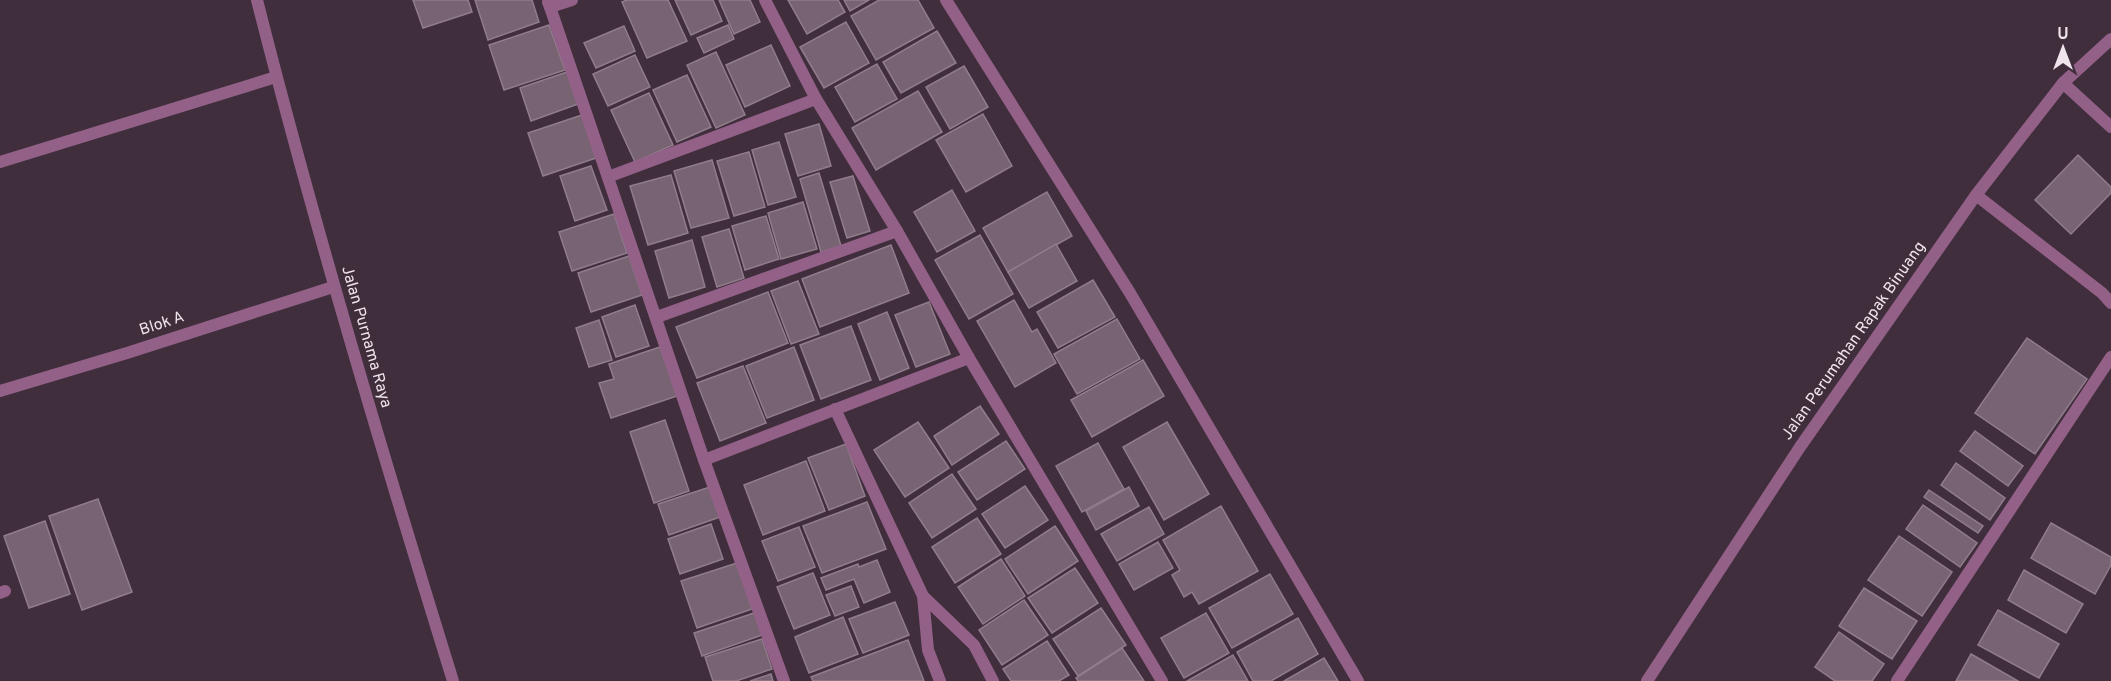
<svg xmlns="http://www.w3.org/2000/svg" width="2111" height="681" font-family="Overpass,sans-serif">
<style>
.building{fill:#776372;stroke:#917c8c;stroke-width:1.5}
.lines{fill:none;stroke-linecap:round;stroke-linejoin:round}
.minor{stroke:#936188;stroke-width:12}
.labels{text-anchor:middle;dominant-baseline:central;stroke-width:5;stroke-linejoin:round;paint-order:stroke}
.street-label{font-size:16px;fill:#efe4ec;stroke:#402e3c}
</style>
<rect width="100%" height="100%" fill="#402e3c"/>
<!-- building -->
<g class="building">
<path d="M413 0H468L472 12 423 28Z"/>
<path d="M475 0H532L539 22 488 40Z"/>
<path d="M627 0H668L687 41 647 58 622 2Z"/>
<path d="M675 0H713L722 21 691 35Z"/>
<path d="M719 0H750L760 22 734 34Z"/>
<path d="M788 0H838L845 12 807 34Z"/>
<path d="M844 0H869L850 11Z"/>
<path d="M879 0H918L934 28 876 60 851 16Z"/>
<path d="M846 22 869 63 824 88 800 47Z"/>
<path d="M549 25 565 70 504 90 489 45Z"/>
<path d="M728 25 734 39 704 53 697 38Z"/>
<path d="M624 26 635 51 596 68 584 43Z"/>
<path d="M937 31 956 63 901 93 883 62Z"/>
<path d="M771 45 790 86 745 107 726 65Z"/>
<path d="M716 52 745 115 716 128 687 65Z"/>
<path d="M635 55 650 87 608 106 593 74Z"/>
<path d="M877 64 897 99 855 122 835 87Z"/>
<path d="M964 66 988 107 950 129 926 87Z"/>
<path d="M567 72 578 104 531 121 520 88Z"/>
<path d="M687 75 711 127 677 142 653 90Z"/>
<path d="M918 91 942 132 876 170 852 128Z"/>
<path d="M649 93 673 145 635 162 611 110Z"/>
<path d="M983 114 1012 166 966 192 936 140Z"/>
<path d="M582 115 596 158 543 176 528 133Z"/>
<path d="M819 124 831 166 798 176 785 134Z"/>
<path d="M779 142 796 197 768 205 752 150Z"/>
<path d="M749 152 765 207 734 216 717 161Z"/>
<path d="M2078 155 2111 187V193L2071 234 2035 200Z"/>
<path d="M712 160 729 218 691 228 674 171Z"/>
<path d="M591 166 607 210 575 221 560 176Z"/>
<path d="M819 173 841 246 821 252 800 179Z"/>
<path d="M671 175 688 233 648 245 630 186Z"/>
<path d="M853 176 870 231 847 238 830 182Z"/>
<path d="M952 190 975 231 937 252 914 212Z"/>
<path d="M1047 192 1072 236 1008 272 983 228Z"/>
<path d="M803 202 817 249 781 259 768 213Z"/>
<path d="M614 214 627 253 572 271 559 232Z"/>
<path d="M766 216 779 259 745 270 732 226Z"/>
<path d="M729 229 744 278 717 287 702 237Z"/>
<path d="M980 235 1013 294 969 319 935 260Z"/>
<path d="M692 240 705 287 669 298 655 251Z"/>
<path d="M1056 244 1077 281 1029 308 1008 272Z"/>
<path d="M891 245 909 293 820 327 802 279Z"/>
<path d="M629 256 642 295 591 312 578 273Z"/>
<path d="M1093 280 1115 317 1058 348 1037 312Z"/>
<path d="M798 281 819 334 791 344 771 291Z"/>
<path d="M768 292 788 343 697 378 676 327Z"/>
<path d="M1014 300 1032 332 1037 329 1056 363 1015 387 977 321Z"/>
<path d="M929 302 950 354 916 367 895 315Z"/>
<path d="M635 305 649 346 616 357 602 317Z"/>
<path d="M887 312 909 368 880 380 858 324Z"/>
<path d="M1117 319 1140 359 1077 394 1054 354Z"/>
<path d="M599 320 612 360 589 367 576 328Z"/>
<path d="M851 326 871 380 821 399 800 345Z"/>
<path d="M2027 338 2087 379 2035 454 1975 413Z"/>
<path d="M660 347 677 396 611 418 599 383 614 379 609 364Z"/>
<path d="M794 347 814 400 767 418 746 366Z"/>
<path d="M1143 360 1164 396 1092 437 1071 400Z"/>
<path d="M743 366 766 423 720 441 697 383Z"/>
<path d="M980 406 999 434 952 465 934 436Z"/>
<path d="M665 420 689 491 654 503 630 432Z"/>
<path d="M918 422 949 468 905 497 874 450Z"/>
<path d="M1167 422 1209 494 1164 520 1123 447Z"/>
<path d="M1975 431 2023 466 2008 486 1960 451Z"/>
<path d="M1006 441 1025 469 977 500 958 472Z"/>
<path d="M1098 443 1124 489 1082 512 1056 466Z"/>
<path d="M846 444 865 496 829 510 808 458Z"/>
<path d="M806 461 825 511 763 535 744 485Z"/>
<path d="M1956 463 2005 498 1990 520 1941 485Z"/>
<path d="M952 474 976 509 932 538 909 503Z"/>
<path d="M1025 486 1048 520 1005 548 982 514Z"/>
<path d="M710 487 720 517 669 535 658 504Z"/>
<path d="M1129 487 1139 506 1096 530 1086 511Z"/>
<path d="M1929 490 1983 526 1978 533 1924 497Z"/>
<path d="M98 499 132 592 82 610 49 516Z"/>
<path d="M867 502 886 549 822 573 803 526Z"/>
<path d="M1923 505 1977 543 1960 567 1906 529Z"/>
<path d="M1221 506 1258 571 1199 604 1192 592 1184 597 1172 575 1180 570 1163 540Z"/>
<path d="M1149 507 1164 534 1117 561 1101 534Z"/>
<path d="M977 518 1001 554 955 583 932 547Z"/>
<path d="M45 521 70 594 29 608 4 536Z"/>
<path d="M2051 523 2111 557V565L2095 594 2031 558Z"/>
<path d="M711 524 723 559 680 574 668 539Z"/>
<path d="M1055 526 1078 561 1028 594 1005 559Z"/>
<path d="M799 527 815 567 778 581 762 541Z"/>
<path d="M1899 536 1952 572 1922 616 1868 580Z"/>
<path d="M1158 542 1173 568 1134 590 1119 564Z"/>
<path d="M1001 559 1025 596 983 624 958 587Z"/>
<path d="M877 560 890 592 864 603 854 579 826 590 821 578 858 564 859 567Z"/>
<path d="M737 563 752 609 697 628 681 581Z"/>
<path d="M1075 568 1098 603 1052 633 1028 598Z"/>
<path d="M2024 570 2083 604 2066 633 2008 600Z"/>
<path d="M813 573 830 615 794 629 777 587Z"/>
<path d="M1270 574 1293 614 1232 648 1209 608Z"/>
<path d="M851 586 859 607 835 616 826 595Z"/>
<path d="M1864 588 1917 621 1892 659 1839 626Z"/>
<path d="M1024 600 1048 635 1002 665 979 630Z"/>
<path d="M895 602 909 635 863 653 849 619Z"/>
<path d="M1101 608 1126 645 1078 676 1053 639Z"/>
<path d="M1998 610 2059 644 2039 678 1978 645Z"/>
<path d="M754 613 762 635 702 656 694 633Z"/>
<path d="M1206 613 1229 653 1184 678 1161 638Z"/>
<path d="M843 617 858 654 809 673 795 637Z"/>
<path d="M1298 618 1318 654 1271 681H1253L1237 652Z"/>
<path d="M1839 632 1884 664 1872 681H1835L1815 667Z"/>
<path d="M762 639 772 669 736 681H713L705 657Z"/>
<path d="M908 640 924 681H813L811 677Z"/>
<path d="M1047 641 1069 675 1059 681H1011L1003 669Z"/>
<path d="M1122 648 1144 681H1078L1076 678Z"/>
<path d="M1971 654 2018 681H1956Z"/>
<path d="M1233 655 1248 681H1187Z"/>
<path d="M1324 658 1338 681H1284Z"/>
<path d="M771 674 773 681H750Z"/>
</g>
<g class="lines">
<!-- minor -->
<g class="minor">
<path d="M257 0C315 229 383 455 453 681"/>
<path d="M765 0 816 99 897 231 969 358 1162 681"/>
<path d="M946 0 1130 293 1358 681"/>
<path d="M548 2 550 7 572 0"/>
<path d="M550 7 704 460 784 681"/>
<path d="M2063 83 2111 127"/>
<path d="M0 162 276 77"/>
<path d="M608 177 816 99"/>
<path d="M1976 195 2102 293 2111 303"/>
<path d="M657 317 897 231"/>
<path d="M0 391 127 353 333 287"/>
<path d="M835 409 923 596 928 650 940 681"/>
<path d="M704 460 969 358"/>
<path d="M0 593 5 591"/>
<path d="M923 596 974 645 993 681"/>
<path d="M1647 681 1800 447 1976 195 2063 83 2111 39"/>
<path d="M1897 681 2111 357"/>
</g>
</g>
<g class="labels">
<!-- street labels -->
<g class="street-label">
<text transform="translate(162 324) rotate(-18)">Blok A</text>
<text transform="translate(366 337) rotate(74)">Jalan Purnama Raya</text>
<text transform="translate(1854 341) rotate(-55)">Jalan Perumahan Rapak Binuang</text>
</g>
</g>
<!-- north arrow -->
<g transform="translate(2063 48)" stroke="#402e3c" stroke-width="4.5" paint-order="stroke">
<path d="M0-4.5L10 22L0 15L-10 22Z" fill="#efe4ec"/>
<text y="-9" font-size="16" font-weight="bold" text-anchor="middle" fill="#efe4ec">U</text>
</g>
</svg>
